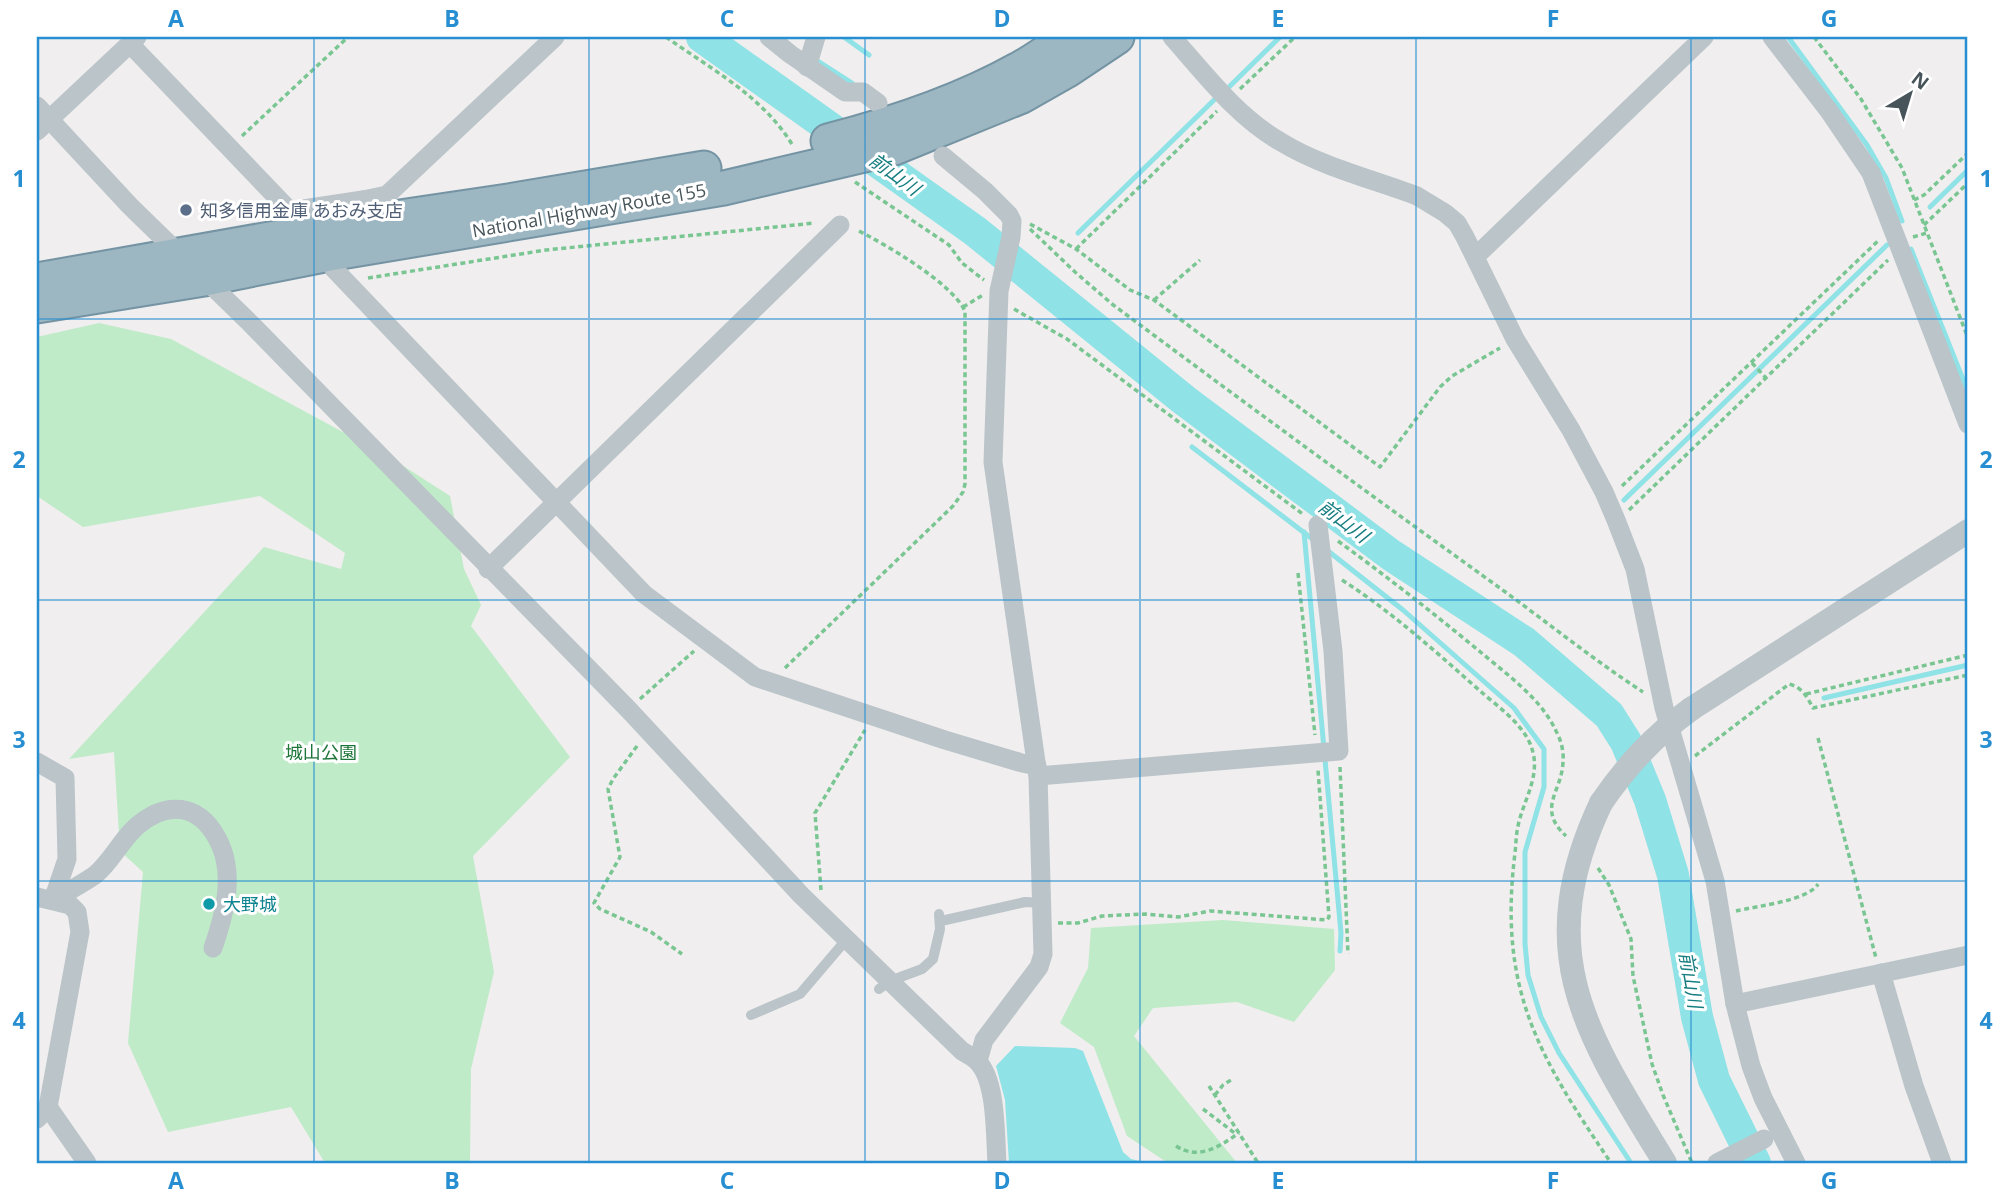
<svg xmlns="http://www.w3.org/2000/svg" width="2005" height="1200" font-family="'Open Sans','Noto Sans JP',sans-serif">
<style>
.green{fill:#bfebc8}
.water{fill:#8fe2e5}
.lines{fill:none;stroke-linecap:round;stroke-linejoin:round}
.stream{stroke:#8fe2e5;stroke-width:5}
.river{stroke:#8fe2e5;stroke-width:32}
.trunk-casing{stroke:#7494a4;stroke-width:37}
.path{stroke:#79c693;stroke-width:3.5;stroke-dasharray:5 3.5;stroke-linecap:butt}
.service{stroke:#bac4c9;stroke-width:10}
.minor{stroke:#bac4c9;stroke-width:19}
.tertiary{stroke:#bac4c9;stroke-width:24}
.trunk{stroke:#9cb6c2;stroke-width:33}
.tertiary-bridge{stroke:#bac4c9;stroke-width:24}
.grid{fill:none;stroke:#278fd1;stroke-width:2;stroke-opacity:0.55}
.service-dot{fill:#5c6f8a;stroke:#fff;stroke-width:2.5}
.culture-dot{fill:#0f9aa8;stroke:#fff;stroke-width:2.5}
.labels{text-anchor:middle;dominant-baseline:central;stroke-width:6;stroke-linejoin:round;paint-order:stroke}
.service-label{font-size:18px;fill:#4e5e75;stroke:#fff;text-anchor:start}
.street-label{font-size:18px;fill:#475459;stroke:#fff}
.park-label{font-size:18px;fill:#1e753a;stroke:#fff}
.culture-label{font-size:18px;fill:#0d838f;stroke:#fff;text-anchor:start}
.water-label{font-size:19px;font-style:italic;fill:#167d80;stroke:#fff}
.neatline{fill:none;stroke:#278fd1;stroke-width:2.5}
.grid-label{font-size:23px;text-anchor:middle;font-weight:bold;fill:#278fd1}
</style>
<rect width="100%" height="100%" fill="#f0eeee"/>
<!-- green -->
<g class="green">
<path d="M99 323 171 339 391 458 450 496 464 569 481 605 471 626 570 757 473 856 494 972 471 1069 470 1163H325L291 1107 168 1132 128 1043 143 872 120 851 114 752 69 759 264 547 341 569 345 553 260 496 83 527 37 496V337Z"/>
<path d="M1223 920 1334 929 1335 970 1294 1022 1237 1002 1153 1008 1134 1036 1237 1163H1168L1127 1136 1094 1047 1060 1023 1088 968 1091 928Z"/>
</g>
<!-- water -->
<path class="water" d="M1015 1046 1075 1048 1083 1051 1123 1152 1131 1159 1149 1163H1009L1005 1100 996 1066Z"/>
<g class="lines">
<!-- stream -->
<g class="stream">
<path d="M844 37 869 55"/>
<path d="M1788 37 1867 145 1886 178 1902 221"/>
<path d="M813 58 852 83"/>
<path d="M1229 87 1280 37"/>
<path d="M1930 207 1968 170"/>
<path d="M1078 233 1214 100"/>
<path d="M1911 249 1968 392"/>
<path d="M1192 447 1315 541"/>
<path d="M1624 500 1887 245"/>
<path d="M1304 532 1341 933 1340 951"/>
<path d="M1328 551 1403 610 1514 708 1544 749V787L1525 852V944L1528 975 1541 1017 1559 1053 1631 1163"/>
<path d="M1824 698 1968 665"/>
</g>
<!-- river -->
<path class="river" d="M702 37 975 231 1184 400 1391 555 1524 642 1609 715 1626 742 1650 800 1673 875 1697 1017 1714 1080 1755 1163"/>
<!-- trunk casing -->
<g class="trunk-casing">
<g id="trunk">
<path d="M828 141C894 124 960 102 1019 69 1036 60 1052 48 1068 37"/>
<path d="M37 280 366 222 508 201 704 168"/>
<path d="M37 306 204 279 329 254 724 188 894 148 1022 96 1066 71 1117 37"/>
</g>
</g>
<!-- path -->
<g class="path">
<path d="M666 37C711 69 764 97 793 146"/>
<path d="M1814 37 1861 99 1902 168 1968 338"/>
<path d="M1240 89 1295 37"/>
<path d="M242 136 348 37"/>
<path d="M855 182 949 245 962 263 984 280"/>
<path d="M1914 200 1924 195 1968 153"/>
<path d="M1030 224 1076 249 1130 290 1154 300 1380 467 1440 387 1452 376 1500 348"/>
<path d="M1924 225 1968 183"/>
<path d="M1030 229 1075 272 1112 304C1238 398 1365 491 1493 583 1543 619 1591 658 1643 692"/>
<path d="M1913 237 1927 233"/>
<path d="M1076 249 1217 111"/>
<path d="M368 278 546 250 815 223"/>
<path d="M1154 300 1200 260"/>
<path d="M963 307 983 295"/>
<path d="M1014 309 1067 339 1304 515"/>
<path d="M1752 363 1766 378"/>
<path d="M1622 486 1879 240"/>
<path d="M1629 510 1888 260"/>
<path d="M1338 541C1386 576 1432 612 1478 650 1505 673 1541 698 1556 731 1561 740 1564 751 1563 762 1562 792 1536 808 1566 836"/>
<path d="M1298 573 1315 735"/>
<path d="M1342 580C1392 612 1435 651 1479 690 1497 706 1525 725 1532 749 1541 776 1523 801 1518 826 1516 835 1516 844 1515 853 1498 989 1538 1055 1611 1163"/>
<path d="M785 668 953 506 963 492 965 484V311C952 283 885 244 857 230"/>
<path d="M1806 694 1968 655"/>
<path d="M640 699 694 651"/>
<path d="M1818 738 1876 958"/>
<path d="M637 746 613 779 608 789 620 857 594 903 600 909 651 932 682 954"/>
<path d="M1695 756 1789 684C1803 688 1807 697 1813 708L1968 675"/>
<path d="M1340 767 1348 954"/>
<path d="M1598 868 1609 885 1631 939 1633 976 1652 1064 1663 1095 1692 1163"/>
<path d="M821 890 815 813 865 730"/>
<path d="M1736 911C1756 906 1808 901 1818 884"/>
<path d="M1058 923H1078L1102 916 1145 914 1178 917 1210 911 1327 920 1329 917 1318 770"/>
<path d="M1209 1086 1258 1163"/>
<path d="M1215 1095 1223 1085 1231 1080"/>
<path d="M1203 1109 1236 1134"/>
<path d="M1176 1146C1199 1161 1220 1146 1239 1133"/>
</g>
<!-- service -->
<g class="service">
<path d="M941 921 1025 902 1042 903"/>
<path d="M879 989 890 981 922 969 933 959 940 929 939 914"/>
<path d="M751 1015 800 994 846 940"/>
</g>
<!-- minor -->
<g class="minor">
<path d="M769 37 790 54 845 92H863L878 103"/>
<path d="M1172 37C1205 74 1237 117 1281 142 1322 167 1372 179 1417 196L1445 213 1457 223 1465 237 1515 339 1571 430 1604 492 1616 520 1635 569 1664 708 1715 881 1735 1004 1751 1066 1763 1098 1796 1163"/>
<path d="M1772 37 1829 111 1871 173 1968 424"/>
<path d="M130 44 290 211 363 200 366 222"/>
<path d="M807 67 816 37"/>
<path d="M37 106 130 206 251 324 628 709 801 895 962 1051C967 1054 973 1057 977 1061 997 1080 995 1136 997 1163"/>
<path d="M37 131 137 37"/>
<path d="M943 156 985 191 1009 215 1012 221 1011 237 999 291 993 462 1038 776 1043 954 1039 967 984 1040 978 1061"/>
<path d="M363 200 387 195 555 37"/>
<path d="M329 254 334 269 644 594 755 677 945 740 1022 763 1037 766"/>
<path d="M1476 256 1704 37"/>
<path d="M488 569 840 225"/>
<path d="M37 762 65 778 67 859 53 900"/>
<path d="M1038 776 1339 751 1333 651 1318 525"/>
<path d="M37 897 70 905 77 912 80 932 48 1107 37 1119"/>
<path d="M53 900C67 892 82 884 95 875 111 862 121 840 137 826 166 801 198 803 217 838 236 872 225 913 213 948"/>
<path d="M1881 973 1914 1086 1942 1163"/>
<path d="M1735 1004 1968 955"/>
<path d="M48 1107 87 1163"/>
<path d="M1717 1163 1764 1139"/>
</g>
<!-- tertiary -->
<g class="tertiary">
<path d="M1691 709 1968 531"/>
<path d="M1601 803C1530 954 1587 1035 1665 1163"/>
</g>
<!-- trunk -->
<use href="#trunk" class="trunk"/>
<!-- tertiary-bridge -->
<path class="tertiary-bridge" d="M1601 803C1627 765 1654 736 1691 709"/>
</g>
<!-- grid -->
<path class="grid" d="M314 37V1163M589 37V1163M865 37V1163M1140 37V1163M1416 37V1163M1691 37V1163M37 319H1968M37 600H1968M37 881H1968"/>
<!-- markers -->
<circle class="service-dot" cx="186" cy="210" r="7"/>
<circle class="culture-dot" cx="209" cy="904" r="7"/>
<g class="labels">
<!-- service labels -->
<g class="service-label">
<text x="200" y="210">知多信用金庫 あおみ支店</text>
</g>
<!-- street labels -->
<g class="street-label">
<text transform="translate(589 210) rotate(-10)">National Highway Route 155</text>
</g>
<!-- park labels -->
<g class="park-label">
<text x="321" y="752">城山公園</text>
</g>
<!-- culture labels -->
<g class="culture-label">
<text x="223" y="904">大野城</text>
</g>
<!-- water labels -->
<g class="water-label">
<text transform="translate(895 174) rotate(36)">前山川</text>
<text transform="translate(1344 521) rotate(37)">前山川</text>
<text transform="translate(1691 980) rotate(80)">前山川</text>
</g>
</g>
<!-- border -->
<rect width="2005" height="1200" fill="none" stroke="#ffffff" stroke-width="77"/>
<!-- north arrow -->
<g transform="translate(1910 94) rotate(38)" stroke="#ffffff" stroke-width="5" paint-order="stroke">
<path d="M0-5L12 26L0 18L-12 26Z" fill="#475459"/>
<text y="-10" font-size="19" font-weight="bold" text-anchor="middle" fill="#475459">N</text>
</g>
<rect x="38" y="38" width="1928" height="1124" class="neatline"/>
<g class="grid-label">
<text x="176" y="27">A</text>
<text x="452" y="27">B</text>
<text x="727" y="27">C</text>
<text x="1002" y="27">D</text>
<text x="1278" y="27">E</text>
<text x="1553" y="27">F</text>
<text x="1829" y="27">G</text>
<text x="19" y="187">1</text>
<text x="1986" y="187">1</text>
<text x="19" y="468">2</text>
<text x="1986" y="468">2</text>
<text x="19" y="748">3</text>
<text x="1986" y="748">3</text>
<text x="19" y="1029">4</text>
<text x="1986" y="1029">4</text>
<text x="176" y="1189">A</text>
<text x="452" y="1189">B</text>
<text x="727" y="1189">C</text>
<text x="1002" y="1189">D</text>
<text x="1278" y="1189">E</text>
<text x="1553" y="1189">F</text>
<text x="1829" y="1189">G</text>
</g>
</svg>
